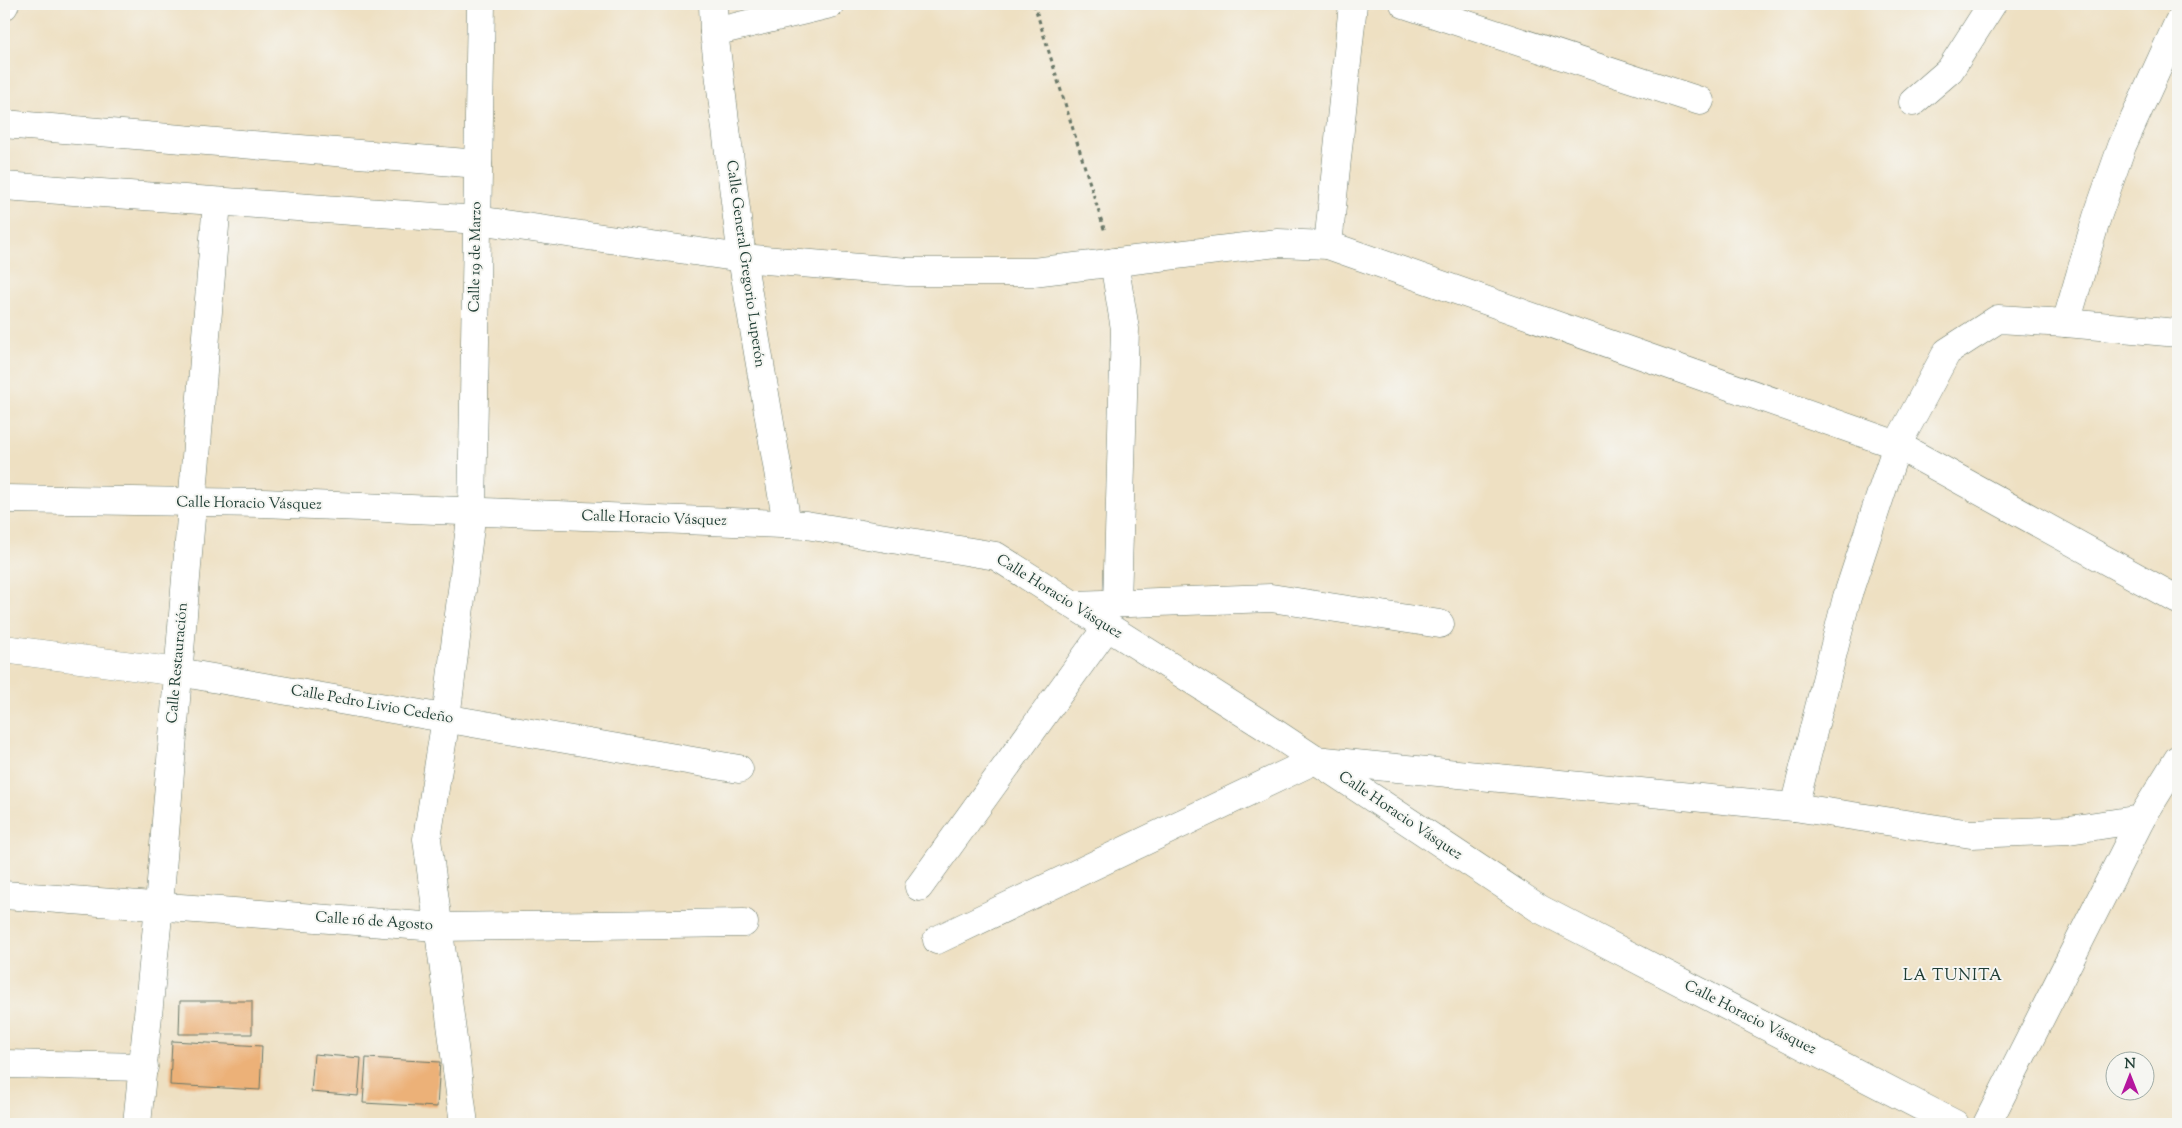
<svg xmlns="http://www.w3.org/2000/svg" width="2182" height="1128" font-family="'Sorts Mill Goudy',serif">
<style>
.building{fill:#ecb178}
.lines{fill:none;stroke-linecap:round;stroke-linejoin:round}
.minor-casing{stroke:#677666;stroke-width:29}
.path{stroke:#677666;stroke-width:3;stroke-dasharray:4 4;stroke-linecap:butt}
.minor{stroke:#fff;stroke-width:28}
.labels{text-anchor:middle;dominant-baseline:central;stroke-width:4;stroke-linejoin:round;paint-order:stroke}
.street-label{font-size:15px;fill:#1f3d34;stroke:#f6f6f2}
.neighbourhood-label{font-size:16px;letter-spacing:1px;fill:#1f3d34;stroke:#f6f6f2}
</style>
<rect width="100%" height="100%" fill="#f6f6f2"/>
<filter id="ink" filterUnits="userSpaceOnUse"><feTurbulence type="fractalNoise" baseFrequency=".02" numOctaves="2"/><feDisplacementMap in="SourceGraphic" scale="10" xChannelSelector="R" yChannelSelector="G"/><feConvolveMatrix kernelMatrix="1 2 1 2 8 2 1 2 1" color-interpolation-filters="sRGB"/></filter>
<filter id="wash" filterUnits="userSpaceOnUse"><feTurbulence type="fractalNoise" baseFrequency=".0096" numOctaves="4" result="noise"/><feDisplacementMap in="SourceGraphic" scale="20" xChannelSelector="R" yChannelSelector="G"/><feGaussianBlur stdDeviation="1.12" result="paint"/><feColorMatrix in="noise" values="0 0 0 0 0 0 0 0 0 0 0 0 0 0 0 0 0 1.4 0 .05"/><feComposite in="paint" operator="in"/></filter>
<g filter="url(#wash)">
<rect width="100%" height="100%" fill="#eee0c2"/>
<g id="blocks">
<!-- building -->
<g class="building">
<path d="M180 1001H252V1034H179Z"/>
<path d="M172 1041 262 1046 260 1090 170 1085Z"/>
<path d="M314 1054 361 1058 358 1096 311 1092Z"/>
<path d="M366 1058 440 1062 437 1107 363 1103Z"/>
</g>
</g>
</g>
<g filter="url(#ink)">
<use href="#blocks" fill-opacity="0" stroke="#677666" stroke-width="1"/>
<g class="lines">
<!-- minor casing -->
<g class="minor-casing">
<g id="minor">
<path d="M713 4 714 32 742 258 787 524"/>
<path d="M1404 4 1700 101"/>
<path d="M4 6 5 4"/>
<path d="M714 32 831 4"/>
<path d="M1913 102 1950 70 1992 4"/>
<path d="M4 124 478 164"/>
<path d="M4 186 477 220 742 258 908 272H1033L1278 243 1328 245 1897 445 2178 600"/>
<path d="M1328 245 1353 4"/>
<path d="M1114 262 1125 329 1117 603"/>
<path d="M2066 323 2097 217 2122 146 2178 23"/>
<path d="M4 499 263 503 806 525 996 556 1263 725 1540 909 1955 1124"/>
<path d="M1074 605 1271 598 1440 624"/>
<path d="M4 649 178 672 739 769"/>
<path d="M1794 807 1847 597 1897 445 1947 352 1998 319 2066 323 2178 333"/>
<path d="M919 887 1107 627"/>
<path d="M4 895 437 927 744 923"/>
<path d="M937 940 1315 760 1794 807 1971 834 2069 830 2141 819"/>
<path d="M4 1064 144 1067"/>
<path d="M137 1124 159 906 217 202"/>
<path d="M464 1124 427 839 446 718 472 511 481 4"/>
<path d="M1987 1124 2141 819 2178 759"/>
</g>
</g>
<!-- path -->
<path class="path" d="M1034 4 1105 232"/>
<!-- minor -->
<use href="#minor" class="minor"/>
</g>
</g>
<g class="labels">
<!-- street labels -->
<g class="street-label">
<text transform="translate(476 257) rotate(-89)">Calle 19 de Marzo</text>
<text transform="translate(745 264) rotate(82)">Calle General Gregorio Luperón</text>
<text transform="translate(249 504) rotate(1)">Calle Horacio Vásquez</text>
<text transform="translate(654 519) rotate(2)">Calle Horacio Vásquez</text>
<text transform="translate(1059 597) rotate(32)">Calle Horacio Vásquez</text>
<text transform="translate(178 663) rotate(-85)">Calle Restauración</text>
<text transform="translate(372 705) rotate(10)">Calle Pedro Livio Cedeño</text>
<text transform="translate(1400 816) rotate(34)">Calle Horacio Vásquez</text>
<text transform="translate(374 922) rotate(4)">Calle 16 de Agosto</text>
<text transform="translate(1750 1018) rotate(27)">Calle Horacio Vásquez</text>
</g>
<!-- neighbourhood labels -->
<g class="neighbourhood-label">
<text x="1953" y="976">LA TUNITA</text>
</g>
</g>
<!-- margin -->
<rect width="2182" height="1128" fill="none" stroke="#f6f6f2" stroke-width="20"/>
<!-- north arrow -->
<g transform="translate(2130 1076)"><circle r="24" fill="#f6f6f2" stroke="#a0aca6"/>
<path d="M0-4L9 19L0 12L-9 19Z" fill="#b5179e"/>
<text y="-8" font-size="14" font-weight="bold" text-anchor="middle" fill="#1f3d34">N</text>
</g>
</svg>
